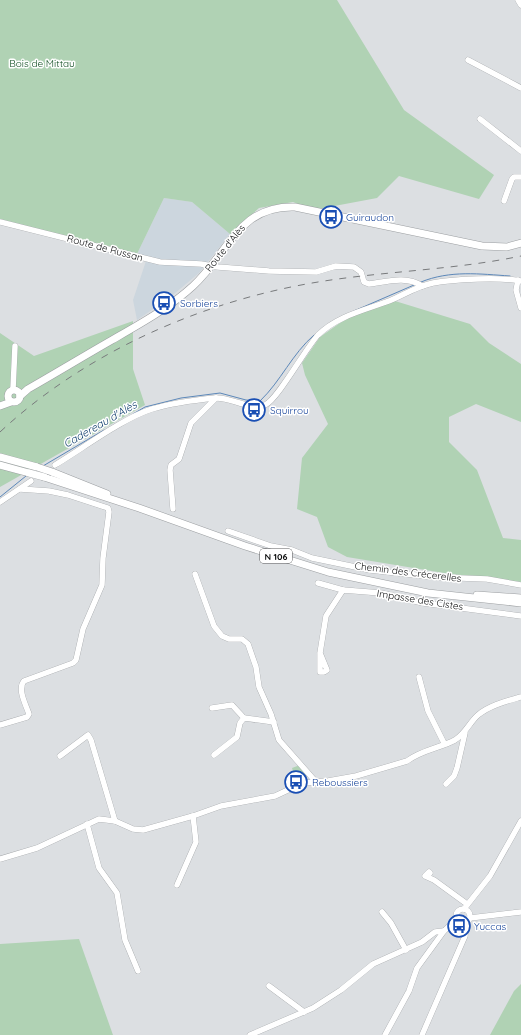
<svg xmlns="http://www.w3.org/2000/svg" width="521" height="1035" font-family="Quicksand,sans-serif">
<style>
.built{fill:#ccd6de}
.green{fill:#b0d2b4}
.lines{fill:none;stroke-linecap:round;stroke-linejoin:round}
.stream{stroke:#5d88b9;stroke-width:1}
.minor-casing{stroke:#9c9fa2;stroke-width:6}
.major-casing{stroke:#9c9fa2;stroke-width:8}
.minor{stroke:#fff;stroke-width:5.5}
.major{stroke:#fff;stroke-width:7}
.rail{stroke:#787a7c;stroke-width:1;stroke-dasharray:7 7;stroke-linecap:butt}
.major-bridge-casing{stroke:#9c9fa2;stroke-width:8;stroke-linecap:butt}
.major-bridge{stroke:#fff;stroke-width:7}
.labels{text-anchor:middle;dominant-baseline:central;stroke-width:3;stroke-linejoin:round;paint-order:stroke}
.shield{fill:#fff;stroke:#565758;stroke-width:1}
.shield-label{font-size:9px;font-weight:bold;fill:#0e0f10}
.park-label{font-size:10px;fill:#0d4c1f;stroke:#fff}
.transit-label{font-size:10px;fill:#164399;stroke:#fff;text-anchor:start}
.street-label{font-size:10px;fill:#0e0f10;stroke:#fff}
.water-label{font-size:11px;font-style:italic;fill:#0f3e6d;stroke:#fff}
</style>
<rect width="100%" height="100%" fill="#dcdfe2"/>
<!-- built -->
<path class="built" d="M164 198 192 202 230 234 199 273 168 299 137 320 133 300 146 261 137 254Z"/>
<!-- green -->
<g class="green">
<path d="M0 0H337L404 110 494 175 479 199 399 176 377 198 313 210 293 202 259 208 230 234 192 202 164 198 137 254 0 219Z"/>
<path d="M395 301 470 324 489 343 521 364V422L476 404 449 417V442L477 470 503 538 521 540V582L444 573 347 557 328 547 317 517 297 509 302 458 328 424 305 375 302 363 320 337 347 318Z"/>
<path d="M133 321V369L145 405 0 487V333L34 356Z"/>
<path d="M300 765 307 777 296 781 292 768Z"/>
<path d="M79 939 113 1035H0V944Z"/>
<path d="M521 984V1035H490L514 991Z"/>
</g>
<g class="lines">
<!-- stream -->
<g class="stream">
<path d="M421 282C450 270 480 274 510 276"/>
<path d="M354 311 414 285"/>
<path d="M133 414 145 407 181 398 220 393 246 400 260 401C281 381 292 354 314 335"/>
<path d="M43 466 104 430"/>
<path d="M0 497 26 476"/>
</g>
<!-- minor casing -->
<g class="minor-casing">
<g id="minor">
<path d="M518 0 521 5"/>
<path d="M468 60 521 88"/>
<path d="M480 119 521 151"/>
<path d="M504 201 512 179 514 177H521"/>
<path d="M0 222 160 262 201 264 218 267 269 271 316 272 336 266 354 267 361 272 364 282 369 284C385 282 407 275 422 286"/>
<path d="M518 280 516 290 521 308"/>
<path d="M13 389 15 346"/>
<path d="M55 465C82 449 123 418 152 409 172 403 195 400 215 398 231 397 250 411 265 405 278 399 305 349 318 335 337 316 365 310 389 301 404 295 417 286 433 283 454 279 501 277 521 281"/>
<path d="M0 502 31 481"/>
<path d="M173 509 170 470 171 465 179 459 191 423 216 398"/>
<path d="M228 531 271 546 292 550 312 558 370 570 434 577 487 579 521 585"/>
<path d="M195 574 214 626 222 636 229 639H242L248 644 256 667 259 687 271 714 279 740 316 782"/>
<path d="M318 583 343 590"/>
<path d="M320 653 327 670 324 672H320V653L326 616 343 590 381 593 423 603 521 616"/>
<path d="M419 677 428 711 444 743"/>
<path d="M212 708 232 705 244 718"/>
<path d="M0 725 27 717 29 714C26 705 17 689 24 681L73 663 76 660 83 629 102 585 103 558 109 512 108 508 68 495 49 491 20 489"/>
<path d="M214 755 237 737 240 723 244 718 274 722"/>
<path d="M60 756 88 735 91 740 115 821"/>
<path d="M446 784 454 776 457 768 465 733"/>
<path d="M87 824 99 868 117 893 125 940 138 971"/>
<path d="M0 859 37 848 99 819 115 821 133 829 143 830 193 816 221 806 275 796 303 783 328 781 356 776 407 761C421 750 440 748 455 740 466 733 469 723 478 715 490 705 507 701 521 697"/>
<path d="M430 873 429 872 425 876 434 880 467 904"/>
<path d="M177 885 196 842 193 816"/>
<path d="M464 909 490 876 521 821"/>
<circle cx="463" cy="916" r="7"/>
<path d="M382 912 391 923 406 950"/>
<path d="M470 918 521 912"/>
<path d="M269 986 304 1012"/>
<path d="M250 1035 313 1008 341 990 373 964 422 942 435 932 444 931 457 919"/>
<path d="M385 1035 409 991 417 968 444 931"/>
<path d="M422 1035 465 936 466 922"/>
</g>
</g>
<!-- major casing -->
<g class="major-casing">
<g id="major">
<circle cx="14" cy="396" r="6"/>
<path d="M20 396 28 389C56 373 84 356 112 340 140 324 169 308 193 286 229 253 238 205 295 207L482 246 507 247 521 243"/>
<path d="M0 406 11 402"/>
<path d="M0 457 37 467"/>
<path d="M0 465 29 473"/>
<path d="M52 472 107 494"/>
<path d="M44 477 139 508 245 546 328 572 428 593 521 603"/>
<path d="M477 595 521 598"/>
</g>
</g>
<!-- minor -->
<use href="#minor" class="minor"/>
<!-- major -->
<use href="#major" class="major"/>
<!-- rail -->
<path class="rail" d="M0 432C86 352 202 301 318 282 385 271 454 270 521 256"/>
<!-- major-bridge casing -->
<g class="major-bridge-casing">
<g id="major-bridge">
<path d="M37 467 52 472"/>
<path d="M29 473 44 477"/>
</g>
</g>
<!-- major-bridge -->
<use href="#major-bridge" class="major-bridge"/>
</g>
<!-- icons -->
<defs>
<g id="bus-ring" transform="scale(1.15)"><circle r="9.5" fill="#fff" stroke="#1a4fb4" stroke-width="1.5"/><path d="M-5-6H5V4H4V6H2V4H-2V6H-4V4H-5ZM-3.5-4V0h7V-4ZM-3.5 1.2v1.5H-2V1.2ZM2 1.2v1.5H3.5V1.2Z" fill="#1a4fb4"/></g>
</defs>
<g fill-rule="evenodd">
<use href="#bus-ring" x="331" y="217"/>
<use href="#bus-ring" x="164" y="303"/>
<use href="#bus-ring" x="254" y="410"/>
<use href="#bus-ring" x="296" y="782"/>
<use href="#bus-ring" x="459" y="926"/>
</g>
<g class="labels">
<!-- shield labels -->
<rect class="shield" x="260" y="549" width="32" height="14" rx="3"/>
<g class="shield-label">
<text x="276" y="556">N 106</text>
</g>
<!-- park labels -->
<g class="park-label">
<text x="42" y="63">Bois de Mittau</text>
</g>
<!-- transit labels -->
<g class="transit-label">
<text x="346" y="217">Guiraudon</text>
<text x="180" y="303">Sorbiers</text>
<text x="270" y="410">Squirrou</text>
<text x="312" y="782">Reboussiers</text>
<text x="474" y="926">Yuccas</text>
</g>
<!-- street labels -->
<g class="street-label">
<text transform="translate(105 248) rotate(15)">Route de Russan</text>
<text transform="translate(225 248) rotate(-51)">Route d'Alès</text>
<text transform="translate(408 572) rotate(7)">Chemin des Crécerelles</text>
<text transform="translate(420 600) rotate(9)">Impasse des Cistes</text>
</g>
<!-- water labels -->
<g class="water-label">
<text transform="translate(100 424) rotate(-30)">Cadereau d'Alès</text>
</g>
</g>
</svg>
